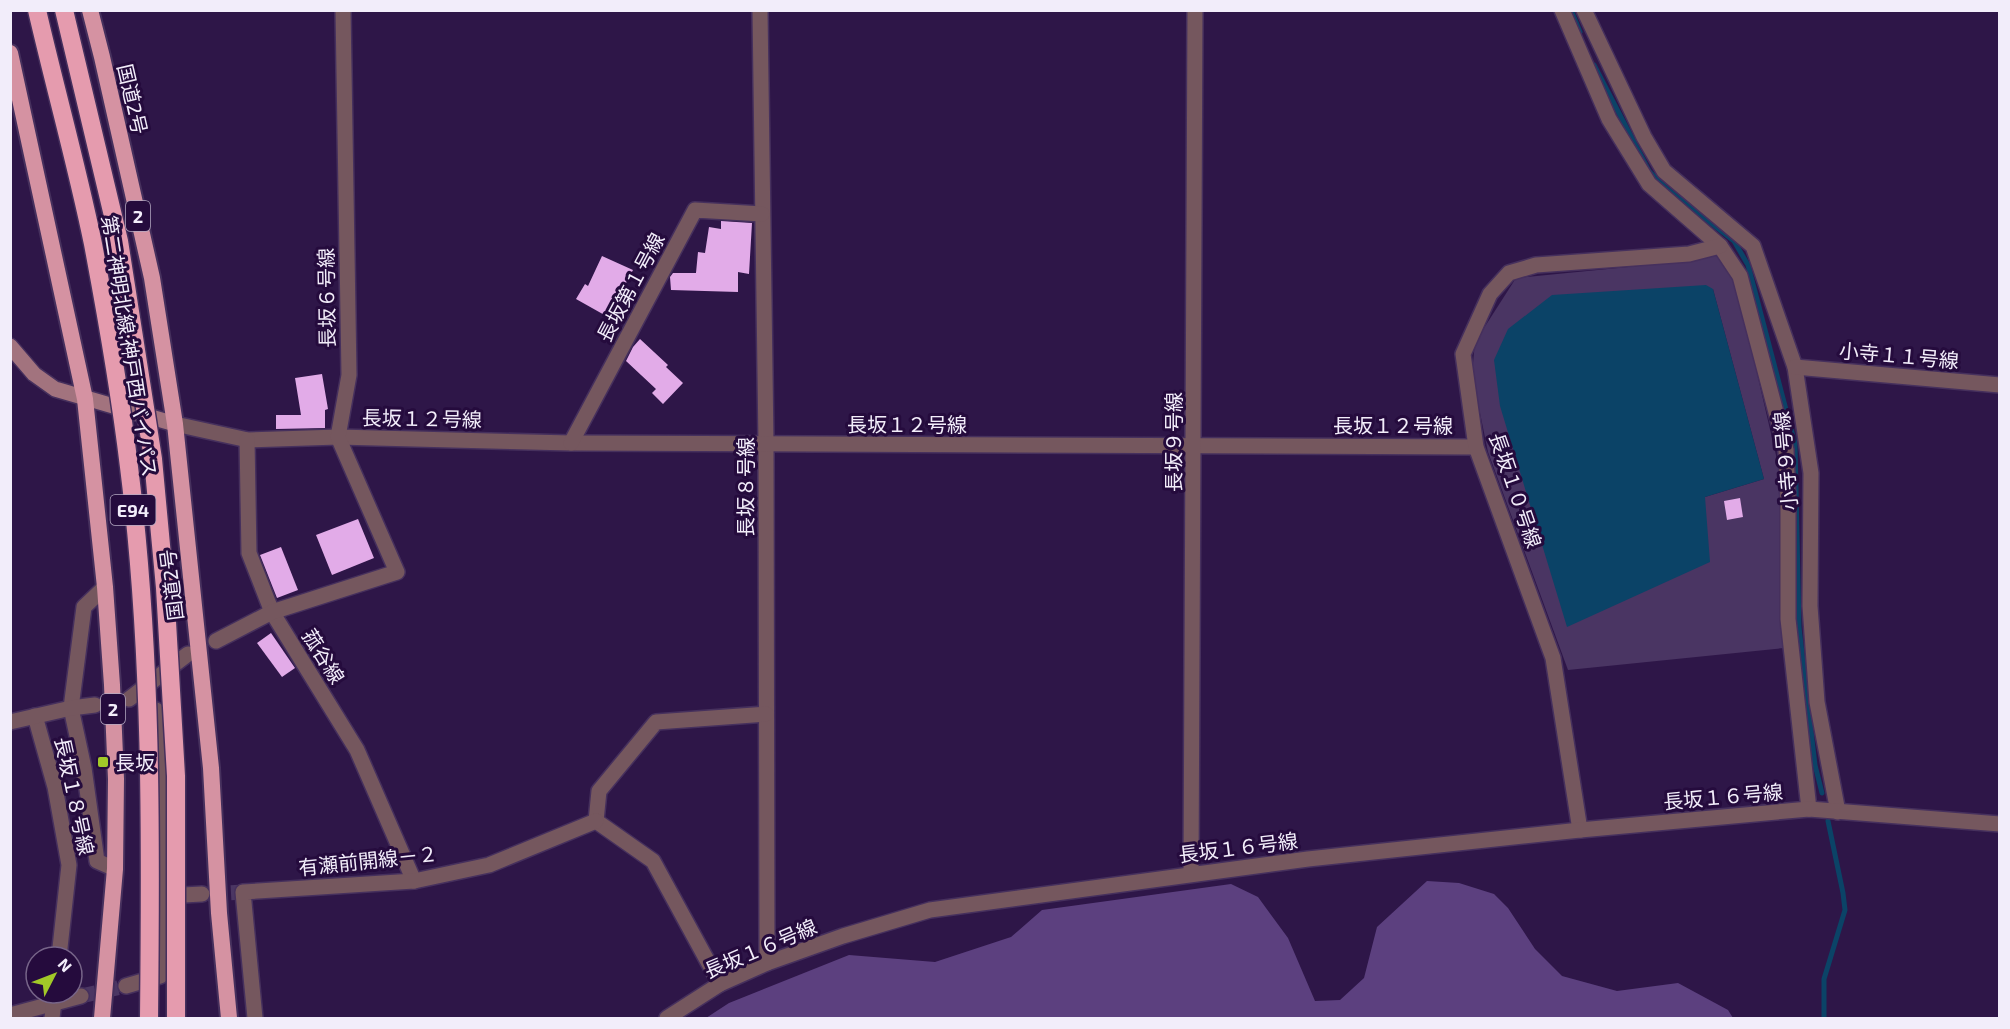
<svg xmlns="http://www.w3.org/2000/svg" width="2010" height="1029" font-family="'Exo 2','Noto Sans JP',sans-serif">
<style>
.green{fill:#4a3563;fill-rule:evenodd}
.forest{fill:#5c407f}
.water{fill:#0b4367}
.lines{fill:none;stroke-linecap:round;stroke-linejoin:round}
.stream{stroke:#0b4367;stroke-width:5}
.building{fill:#e2abe8}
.minor-tunnel{stroke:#4b3663;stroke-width:15;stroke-dasharray:15 8;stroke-linecap:butt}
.minor-casing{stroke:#46305d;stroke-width:18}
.tertiary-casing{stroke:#46305d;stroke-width:18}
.secondary-casing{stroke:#46305d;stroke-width:18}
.trunk-casing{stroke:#46305d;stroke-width:20}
.minor{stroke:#75575e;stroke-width:15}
.tertiary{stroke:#75575e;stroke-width:15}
.secondary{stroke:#a2737e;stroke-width:15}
.trunk{stroke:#d592a2;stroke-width:16}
.motorway-bridge-casing{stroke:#46305d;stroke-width:21;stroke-linecap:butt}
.motorway-bridge{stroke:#e59bae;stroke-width:18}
.poi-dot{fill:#a2c928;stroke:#250b3d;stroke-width:2}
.labels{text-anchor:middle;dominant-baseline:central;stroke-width:6;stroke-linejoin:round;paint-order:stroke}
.shield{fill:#250b3d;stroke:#b4a9c1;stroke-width:1.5}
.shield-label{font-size:18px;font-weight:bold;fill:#f2edfa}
.street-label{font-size:20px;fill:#f2edfa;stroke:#250b3d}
.poi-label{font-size:20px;fill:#f2edfa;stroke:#250b3d;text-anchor:start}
</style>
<rect width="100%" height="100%" fill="#2e1648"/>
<!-- green -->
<path class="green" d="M1720 253 1735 278 1778 464 1784 648 1568 670 1488 452 1472 374 1475 342 1516 278 1689 261ZM1713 289 1764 479 1705 497Z"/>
<!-- forest -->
<path class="forest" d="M1427 881 1459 883 1494 894 1508 908 1535 949 1562 976 1617 991 1678 983 1728 1010 1733 1018H706L729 1003 849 955 935 962 1011 937 1042 910 1231 884 1258 897 1288 938 1315 1001 1340 1000 1364 978 1377 927Z"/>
<!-- water -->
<path class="water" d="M1706 285 1713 289 1764 479 1705 497 1710 562 1567 627 1500 406 1494 360 1508 329 1552 295Z"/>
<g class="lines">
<!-- stream -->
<g class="stream">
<path d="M1571 10 1580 32"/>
<path d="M1594 65 1649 171 1666 188 1734 241 1748 265 1795 444 1799 627 1815 765 1822 793"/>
<path d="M1824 1018V979L1845 910 1843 893 1828 821"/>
</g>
</g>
<!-- building -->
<g class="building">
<path d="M721 221 752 223 749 274 738 272V292L671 290 670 277 673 273H696L698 252 705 253 709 227 721 229Z"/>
<path d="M602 256 633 270 608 317 576 299 585 284 588 286Z"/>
<path d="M640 339 668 365 666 367 683 383 663 404 652 393 656 389 626 361 633 347Z"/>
<path d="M322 374 328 409 325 410V428L276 429V415H301L295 378Z"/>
<path d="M1740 498 1743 517 1727 520 1724 501Z"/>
<path d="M358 519 374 558 332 575 316 535Z"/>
<path d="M281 547 298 590 277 598 260 555Z"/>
<path d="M271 633 295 668 282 677 257 643Z"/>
</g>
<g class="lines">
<!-- minor-tunnel -->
<g class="minor-tunnel">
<path d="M208 894 243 892"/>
<path d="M81 996 126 986"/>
</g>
<!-- minor casing -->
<g class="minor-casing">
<g id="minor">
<path d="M760 10 766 444 767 963"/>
<path d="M1562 10 1609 119 1649 184 1720 246 1740 276 1786 450 1788 500V619L1809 809"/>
<path d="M1584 10 1644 137 1664 171 1753 246 1795 367 1811 473 1810 606 1817 702 1838 812"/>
<path d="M1795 367 2000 385"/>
<path d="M175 424 248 440 338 437 571 443 1476 447"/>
<path d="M247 440 249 553 272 612 357 750 414 881"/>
<path d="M571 443 695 210 762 214"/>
<path d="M105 587 84 607 71 708 84 768 97 861 115 869"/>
<path d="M216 641 272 612 397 572 338 437 349 375 343 10"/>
<path d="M129 699 188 654"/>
<path d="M35 716 55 787 69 865 59 957"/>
<path d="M10 722 71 708 95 705"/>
<path d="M596 821 599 791 656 722 766 714"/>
<path d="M596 821 653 861 720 984"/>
<path d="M1580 830 1553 658 1476 447 1463 354 1490 294 1509 273 1536 265 1689 254 1720 246"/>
<path d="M1191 874 1195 10"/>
<path d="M164 896 202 894"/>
<path d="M126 986 160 976 163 820 156 710"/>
<path d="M10 1015 81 996"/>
<path d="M52 1018 55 993"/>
<path d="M255 1018 243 892 414 881 489 865 596 821"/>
</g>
</g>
<!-- tertiary casing -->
<g class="tertiary-casing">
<path id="tertiary" d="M667 1018 720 984 767 963 843 936 930 910 1308 859 1580 830 1809 809 2000 824"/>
</g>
<!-- secondary casing -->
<g class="secondary-casing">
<path id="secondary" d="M10 346 34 374 55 389 175 424"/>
</g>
<!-- trunk casing -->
<g class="trunk-casing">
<g id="trunk">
<path d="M90 10 102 57 152 278 175 424 211 768 219 913 229 1018"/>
<path d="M10 53 85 399 105 587 112 685 116 779 115 869 102 1018"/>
</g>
</g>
<!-- minor -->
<use href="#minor" class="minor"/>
<!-- tertiary -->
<use href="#tertiary" class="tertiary"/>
<!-- secondary -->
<use href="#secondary" class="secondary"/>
<!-- trunk -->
<use href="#trunk" class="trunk"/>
<!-- motorway-bridge casing -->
<g class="motorway-bridge-casing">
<g id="motorway-bridge">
<path d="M37 10C55 88 77 166 93 244 107 318 120 392 129 467 152 650 151 834 149 1018"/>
<path d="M64 10 119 241 153 459 165 588 176 776V1018"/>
</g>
</g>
<!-- motorway-bridge -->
<use href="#motorway-bridge" class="motorway-bridge"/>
</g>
<!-- markers -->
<rect class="poi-dot" x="97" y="756" width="12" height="12" rx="3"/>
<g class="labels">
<!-- shield labels -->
<g class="shield">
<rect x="126" y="201" width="24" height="30" rx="4.5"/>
<rect x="110.5" y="495" width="45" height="30" rx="4.5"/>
<rect x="101" y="694" width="24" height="30" rx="4.5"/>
</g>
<g class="shield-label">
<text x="138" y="216">2</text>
<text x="133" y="510">E94</text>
<text x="113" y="709">2</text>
</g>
<!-- street labels -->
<g class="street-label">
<text transform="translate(133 99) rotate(77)">国道2号</text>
<text transform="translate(630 287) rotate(-62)">長坂第１号線</text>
<text transform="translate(326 298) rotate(-91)">長坂６号線</text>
<text transform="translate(130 346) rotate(81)">第二神明北線;神戸西バイパス</text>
<text transform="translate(1899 355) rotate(5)">小寺１１号線</text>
<text transform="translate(422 418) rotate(1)">長坂１２号線</text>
<text x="907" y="424">長坂１２号線</text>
<text x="1393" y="425">長坂１２号線</text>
<text transform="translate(1173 442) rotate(-90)">長坂９号線</text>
<text transform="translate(1785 461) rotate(-95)">小寺９号線</text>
<text transform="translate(745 487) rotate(-90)">長坂８号線</text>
<text transform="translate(1516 490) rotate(71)">長坂１０号線</text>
<text transform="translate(171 585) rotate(-97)">国道2号</text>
<text transform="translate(324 656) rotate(58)">菰谷線</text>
<text transform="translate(75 796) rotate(78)">長坂１８号線</text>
<text transform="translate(1723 796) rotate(-5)">長坂１６号線</text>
<text transform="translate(1238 847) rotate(-7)">長坂１６号線</text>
<text transform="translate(368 860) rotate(-6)">有瀬前開線－２</text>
<text transform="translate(760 948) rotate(-23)">長坂１６号線</text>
</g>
<!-- poi labels -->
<g class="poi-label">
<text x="115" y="762">長坂</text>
</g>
</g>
<!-- border -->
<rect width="2010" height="1029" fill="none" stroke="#f2edfa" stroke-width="24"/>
<!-- north arrow -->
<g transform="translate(54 975) rotate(48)"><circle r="28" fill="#250b3d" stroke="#776589" stroke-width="1.5"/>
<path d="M0-4.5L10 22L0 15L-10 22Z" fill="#a2c928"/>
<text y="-9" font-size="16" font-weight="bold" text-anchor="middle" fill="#f2edfa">N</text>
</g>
</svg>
